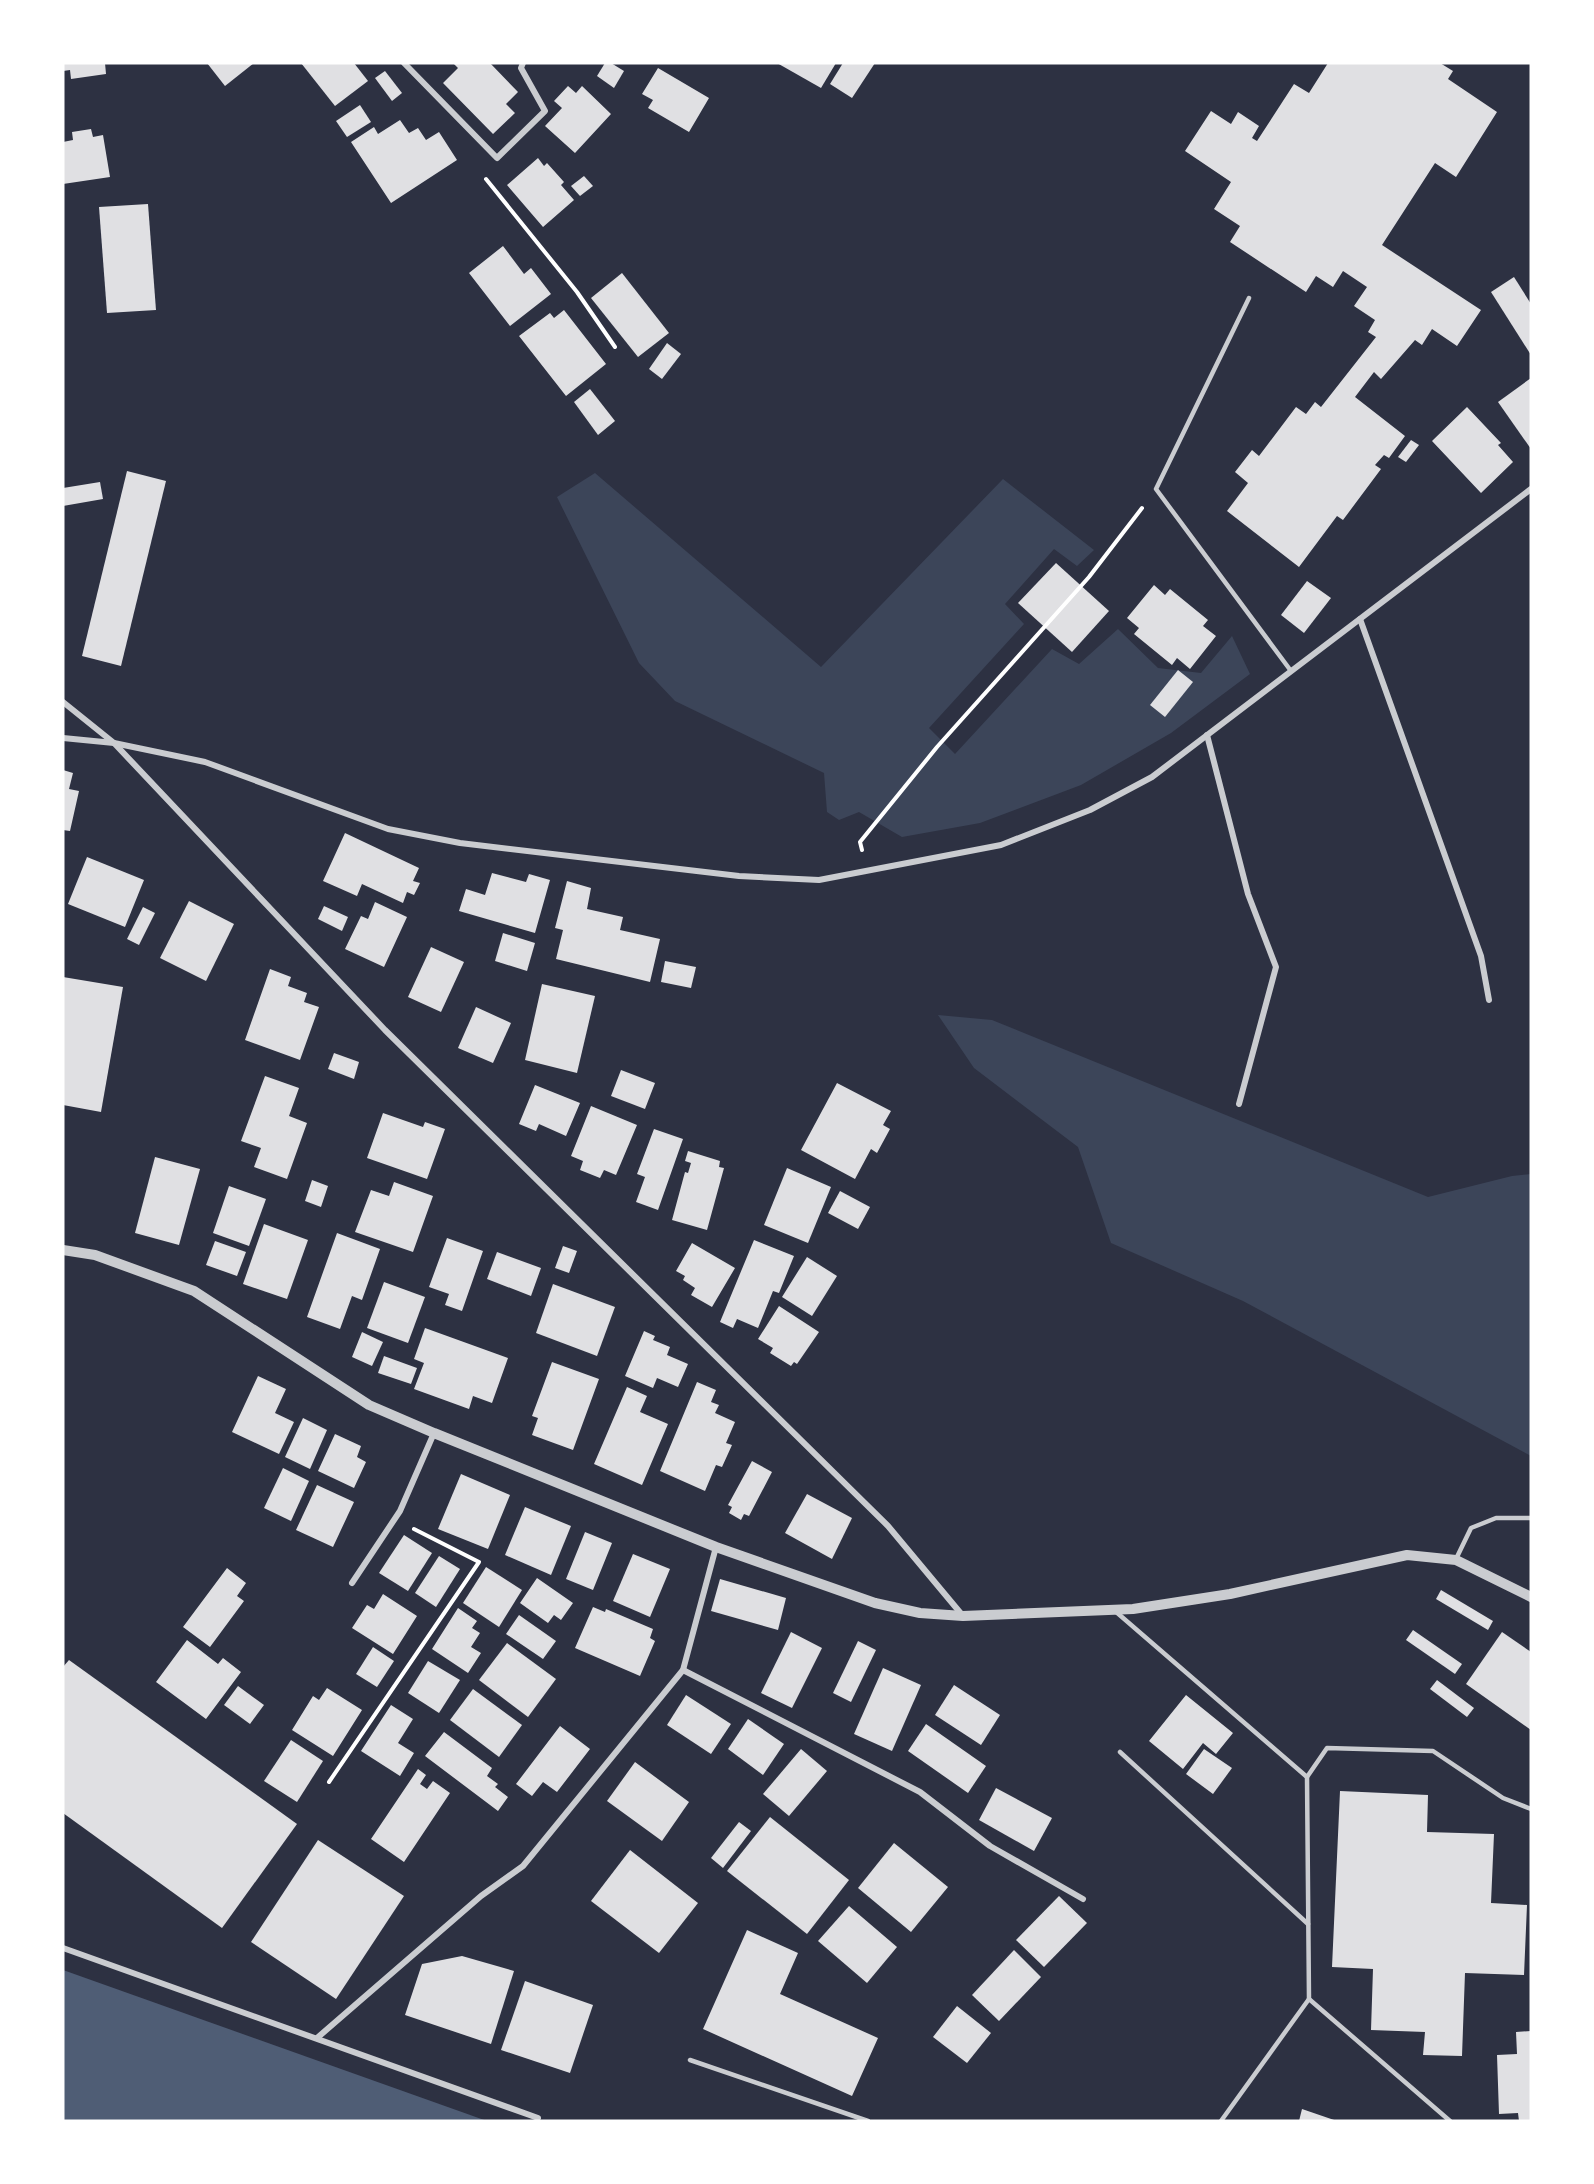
<svg xmlns="http://www.w3.org/2000/svg" width="1594" height="2184" font-family="'Noto Sans',sans-serif">
<style>
.green{fill:#3c4559}
.water{fill:#4f5d75}
.building{fill:#e0e0e3}
.lines{fill:none;stroke-linecap:round;stroke-linejoin:round}
.path{stroke:#fff;stroke-width:4}
.service{stroke:#caccd0;stroke-width:4.5}
.minor{stroke:#caccd0;stroke-width:6}
.tertiary{stroke:#caccd0;stroke-width:10}
</style>
<rect width="100%" height="100%" fill="#2d3142"/>
<!-- green -->
<g class="green">
<path d="M595 473 821 667 1003 479 1094 550 1077 566 1054 549 1005 604 1024 624 929 728 955 754 1052 649 1079 664 1118 629 1158 668 1201 673 1232 636 1250 674 1171 733 1081 785 980 823 902 837 859 812 839 820 827 812 824 773 675 701 639 663 557 497Z"/>
<path d="M938 1015 992 1020 1428 1197 1512 1176 1531 1174V1456L1243 1301 1111 1243 1078 1147 974 1068Z"/>
</g>
<!-- water -->
<path class="water" d="M63 1970 487 2121H63Z"/>
<!-- building -->
<g class="building">
<path d="M63 63H105L106 74 71 79 70 70 63 71Z"/>
<path d="M207 63H254L225 86Z"/>
<path d="M301 63H354L368 81 335 106Z"/>
<path d="M453 63H490L518 92 506 104 515 113 493 134 443 83 458 68Z"/>
<path d="M605 63H611L624 71 614 88 597 76Z"/>
<path d="M777 63H836L821 88Z"/>
<path d="M843 63H875L852 98 830 84Z"/>
<path d="M1328 63H1440L1453 71 1448 79 1497 112 1456 177 1435 163 1382 245 1481 310 1457 346 1432 329 1422 345 1415 340 1381 379 1374 372 1355 397 1405 436 1389 458 1384 455 1375 465 1381 469 1343 520 1337 516 1299 567 1227 511 1248 483 1235 472 1252 450 1259 456 1296 407 1306 414 1315 402 1321 407 1376 337 1368 332 1375 320 1354 306 1367 287 1343 271 1333 287 1316 276 1306 292 1230 242 1240 226 1214 209 1231 182 1185 151 1211 111 1231 124 1238 112 1259 126 1252 138 1257 141 1294 84 1309 93Z"/>
<path d="M658 68 709 98 689 132 648 108 653 100 642 94Z"/>
<path d="M385 71 402 93 392 101 375 78Z"/>
<path d="M568 86 576 93 582 86 611 114 575 153 545 126 562 108 554 101Z"/>
<path d="M360 105 371 122 347 137 336 121Z"/>
<path d="M400 120 409 133 418 128 426 140 439 132 457 160 391 203 351 142 374 127 378 134Z"/>
<path d="M91 129 93 137 103 135 110 177 63 184V142L73 140 72 132Z"/>
<path d="M538 158 544 166 547 163 564 182 561 185 574 200 543 227 507 185Z"/>
<path d="M584 176 593 186 580 196 571 186Z"/>
<path d="M148 204 156 310 107 313 99 207Z"/>
<path d="M503 246 524 274 531 268 551 294 510 326 469 273Z"/>
<path d="M622 273 669 333 638 357 591 298Z"/>
<path d="M1514 277 1531 304V355L1491 292Z"/>
<path d="M564 310 606 364 566 396 519 336 550 313 554 318Z"/>
<path d="M667 343 681 354 662 379 649 369Z"/>
<path d="M1531 378V449L1498 402Z"/>
<path d="M590 389 615 421 598 435 574 402Z"/>
<path d="M1467 407 1501 443 1498 445 1513 462 1481 493 1432 441Z"/>
<path d="M1411 440 1419 445 1406 462 1398 457Z"/>
<path d="M127 471 166 481 121 666 82 656Z"/>
<path d="M100 482 103 499 63 506V488Z"/>
<path d="M1056 563 1109 611 1072 652 1018 603Z"/>
<path d="M1307 581 1331 598 1304 633 1281 615Z"/>
<path d="M1154 585 1165 595 1170 589 1208 620 1203 626 1216 636 1190 669 1177 658 1172 665 1134 634 1139 628 1127 618Z"/>
<path d="M1178 670 1193 682 1165 717 1150 705Z"/>
<path d="M63 770 73 773 69 789 79 791 70 831 63 830Z"/>
<path d="M345 833 419 868 413 881 420 883 414 895 407 892 403 903 362 884 357 896 323 881Z"/>
<path d="M87 857 144 880 125 927 68 904Z"/>
<path d="M492 873 526 882 529 874 550 880 535 933 459 911 466 889 485 895Z"/>
<path d="M567 881 591 888 587 909 623 917 620 930 660 939 650 982 556 959 563 930 555 928Z"/>
<path d="M189 901 234 924 206 981 160 958Z"/>
<path d="M375 902 407 917 384 967 345 949 361 916 368 919Z"/>
<path d="M324 906 348 917 342 931 318 919Z"/>
<path d="M143 907 155 913 139 945 127 939Z"/>
<path d="M503 933 535 943 527 971 495 961Z"/>
<path d="M431 947 464 962 441 1012 408 997Z"/>
<path d="M665 961 696 967 691 988 661 982Z"/>
<path d="M270 969 291 977 288 986 307 993 304 1002 319 1007 300 1060 245 1040Z"/>
<path d="M63 977 123 987 101 1112 63 1105Z"/>
<path d="M542 984 595 996 577 1073 525 1060Z"/>
<path d="M476 1007 511 1023 493 1063 458 1048Z"/>
<path d="M334 1053 359 1062 354 1079 328 1069Z"/>
<path d="M621 1070 655 1083 645 1109 611 1096Z"/>
<path d="M265 1076 299 1088 289 1116 307 1123 287 1179 254 1167 261 1148 241 1141Z"/>
<path d="M837 1083 891 1111 883 1125 890 1129 877 1153 871 1149 855 1179 801 1150Z"/>
<path d="M535 1085 580 1103 566 1136 539 1124 536 1131 519 1124Z"/>
<path d="M591 1106 637 1125 616 1175 604 1170 600 1178 580 1170 583 1161 571 1156Z"/>
<path d="M383 1113 423 1127 425 1122 445 1129 427 1179 367 1158Z"/>
<path d="M654 1129 683 1139 658 1210 636 1202 645 1177 637 1174Z"/>
<path d="M688 1151 720 1161 719 1167 724 1168 707 1230 672 1220 685 1172 688 1173 691 1163 685 1161Z"/>
<path d="M155 1157 200 1169 179 1245 135 1233Z"/>
<path d="M787 1168 831 1187 808 1243 764 1225Z"/>
<path d="M312 1180 328 1186 321 1207 305 1201Z"/>
<path d="M394 1182 433 1196 413 1252 355 1232 371 1190 389 1196Z"/>
<path d="M229 1186 266 1199 249 1246 213 1233Z"/>
<path d="M840 1191 870 1207 858 1229 828 1213Z"/>
<path d="M264 1224 308 1240 287 1299 243 1284Z"/>
<path d="M337 1233 380 1249 362 1300 352 1296 340 1329 307 1317Z"/>
<path d="M447 1238 483 1251 462 1311 445 1305 449 1294 429 1287Z"/>
<path d="M754 1240 794 1256 779 1293 773 1291 758 1328 737 1319 733 1328 720 1322Z"/>
<path d="M215 1241 246 1252 237 1276 206 1265Z"/>
<path d="M692 1243 735 1268 712 1307 691 1295 695 1288 683 1280 685 1276 676 1271Z"/>
<path d="M563 1246 577 1251 569 1273 555 1268Z"/>
<path d="M497 1252 541 1268 531 1296 487 1279Z"/>
<path d="M807 1257 837 1276 812 1316 782 1297Z"/>
<path d="M384 1282 425 1297 408 1343 367 1328Z"/>
<path d="M553 1284 615 1307 597 1356 536 1333Z"/>
<path d="M779 1306 819 1332 797 1364 794 1362 791 1366 770 1353 773 1348 758 1339Z"/>
<path d="M425 1328 508 1358 492 1403 473 1396 469 1409 414 1389 424 1363 414 1359Z"/>
<path d="M644 1331 655 1336 653 1340 670 1347 667 1355 688 1364 678 1387 657 1378 653 1388 625 1376Z"/>
<path d="M362 1332 383 1342 372 1366 352 1357Z"/>
<path d="M384 1356 417 1368 411 1384 378 1373Z"/>
<path d="M552 1362 599 1379 573 1450 532 1435 538 1418 532 1416Z"/>
<path d="M258 1376 286 1389 275 1413 294 1422 279 1454 232 1432Z"/>
<path d="M697 1382 716 1390 711 1402 719 1405 715 1413 735 1422 726 1443 732 1445 722 1467 716 1465 705 1491 660 1471Z"/>
<path d="M627 1387 647 1396 640 1412 668 1424 642 1485 594 1464Z"/>
<path d="M303 1418 327 1430 310 1469 285 1457Z"/>
<path d="M335 1434 361 1446 357 1457 366 1462 354 1488 318 1471Z"/>
<path d="M752 1461 772 1472 749 1516 744 1514 741 1520 729 1513 732 1507 728 1505Z"/>
<path d="M283 1468 309 1481 291 1521 264 1508Z"/>
<path d="M461 1474 510 1495 488 1549 438 1529Z"/>
<path d="M317 1485 354 1502 333 1547 296 1530Z"/>
<path d="M807 1494 852 1518 832 1559 785 1533Z"/>
<path d="M525 1507 571 1526 551 1575 505 1555Z"/>
<path d="M585 1532 612 1543 593 1590 566 1579Z"/>
<path d="M404 1535 432 1553 408 1591 379 1573Z"/>
<path d="M633 1554 670 1569 650 1617 613 1601Z"/>
<path d="M439 1556 460 1569 436 1607 415 1593Z"/>
<path d="M486 1567 522 1590 499 1627 463 1603Z"/>
<path d="M227 1568 246 1583 237 1596 244 1601 210 1647 183 1627Z"/>
<path d="M537 1578 573 1603 561 1620 554 1615 548 1623 520 1603Z"/>
<path d="M720 1579 786 1598 778 1630 711 1611Z"/>
<path d="M1441 1590 1493 1621 1488 1630 1436 1599Z"/>
<path d="M383 1594 417 1616 393 1654 352 1628 367 1605 374 1609Z"/>
<path d="M593 1607 605 1612 606 1609 653 1629 650 1638 655 1641 640 1676 575 1648Z"/>
<path d="M458 1608 477 1621 472 1628 480 1633 471 1647 481 1653 468 1673 432 1649Z"/>
<path d="M519 1615 556 1641 543 1659 506 1634Z"/>
<path d="M1413 1630 1462 1664 1455 1674 1406 1640Z"/>
<path d="M791 1632 822 1648 792 1708 761 1693Z"/>
<path d="M1502 1632 1531 1652V1730L1466 1684Z"/>
<path d="M187 1640 218 1664 223 1658 241 1672 206 1719 156 1682Z"/>
<path d="M858 1641 876 1650 851 1702 833 1693Z"/>
<path d="M507 1643 556 1679 528 1717 479 1680Z"/>
<path d="M373 1647 394 1661 377 1687 356 1674Z"/>
<path d="M69 1660 297 1824 222 1928 63 1813V1667Z"/>
<path d="M428 1661 460 1680 439 1713 408 1693Z"/>
<path d="M883 1668 921 1685 892 1751 854 1734Z"/>
<path d="M1437 1680 1474 1708 1467 1717 1430 1689Z"/>
<path d="M954 1685 1000 1715 981 1745 935 1715Z"/>
<path d="M238 1686 264 1705 250 1724 224 1705Z"/>
<path d="M327 1688 362 1710 333 1756 292 1730 313 1696 319 1700Z"/>
<path d="M473 1689 522 1725 499 1757 450 1720Z"/>
<path d="M686 1695 731 1724 711 1754 667 1725Z"/>
<path d="M1186 1695 1233 1733 1216 1754 1203 1743 1183 1769 1149 1741Z"/>
<path d="M391 1705 413 1719 398 1743 414 1753 400 1776 361 1751Z"/>
<path d="M748 1719 784 1744 763 1775 728 1749Z"/>
<path d="M926 1724 986 1766 968 1793 908 1751Z"/>
<path d="M560 1726 590 1749 557 1792 543 1782 532 1796 516 1784Z"/>
<path d="M444 1732 492 1768 487 1776 498 1784 495 1787 508 1797 498 1811 425 1756Z"/>
<path d="M291 1740 323 1761 297 1802 264 1781Z"/>
<path d="M801 1749 827 1771 789 1816 763 1794Z"/>
<path d="M1204 1749 1232 1768 1213 1794 1186 1774Z"/>
<path d="M635 1762 689 1802 662 1841 607 1801Z"/>
<path d="M418 1769 426 1775 420 1784 427 1789 433 1781 450 1793 404 1862 371 1839Z"/>
<path d="M996 1788 1052 1818 1034 1851 979 1820Z"/>
<path d="M1340 1791 1428 1795 1427 1832 1494 1834 1491 1903 1527 1905 1524 1975 1465 1973 1462 2056 1423 2055 1425 2032 1371 2030 1373 1969 1332 1967Z"/>
<path d="M770 1817 849 1880 807 1934 727 1871Z"/>
<path d="M739 1822 751 1831 723 1868 711 1858Z"/>
<path d="M318 1840 404 1896 336 1999 251 1942Z"/>
<path d="M894 1843 948 1887 911 1932 858 1888Z"/>
<path d="M630 1850 698 1903 659 1953 591 1901Z"/>
<path d="M1059 1896 1087 1923 1044 1967 1016 1940Z"/>
<path d="M849 1906 897 1947 867 1983 818 1941Z"/>
<path d="M747 1930 798 1953 780 1994 878 2038 852 2096 703 2029Z"/>
<path d="M1014 1950 1041 1977 999 2021 972 1995Z"/>
<path d="M462 1956 514 1971 491 2044 405 2015 422 1964Z"/>
<path d="M525 1981 593 2005 570 2073 501 2050Z"/>
<path d="M957 2006 991 2033 967 2063 933 2037Z"/>
<path d="M1531 2031V2121H1519L1518 2113 1499 2114 1497 2055 1517 2054 1516 2032Z"/>
<path d="M1302 2109 1337 2121H1299Z"/>
</g>
<g class="lines">
<!-- path -->
<g class="path">
<path d="M486 179 577 292 615 347"/>
<path d="M862 850 860 842 937 747 1089 577 1142 508"/>
<path d="M329 1782 479 1562 414 1529"/>
</g>
<!-- service -->
<g class="service">
<path d="M1249 298 1156 489 1291 671"/>
<path d="M1456 1559 1471 1528 1496 1518H1531"/>
<path d="M1115 1611 1307 1777 1309 1999 1450 2121"/>
<path d="M1120 1752 1308 1924"/>
<path d="M1307 1777 1327 1748 1433 1751 1503 1798 1531 1809"/>
<path d="M690 2060 868 2121"/>
<path d="M1221 2121 1309 1999"/>
</g>
<!-- minor -->
<g class="minor">
<path d="M404 63 497 158 545 111 521 68 523 63"/>
<path d="M1360 619 1481 956 1489 1000"/>
<path d="M63 702 114 743 385 1030 888 1526 963 1616"/>
<path d="M1207 735 1248 894 1276 967 1239 1104"/>
<path d="M63 738 114 743 205 762 388 829 460 843 739 876 819 880 1001 845 1090 810 1152 777 1531 489"/>
<path d="M352 1583 400 1511 434 1433"/>
<path d="M683 1670 920 1792 990 1846 1083 1899"/>
<path d="M63 1948 538 2118"/>
<path d="M317 2038 481 1896 523 1866 683 1670 716 1547"/>
</g>
<!-- tertiary -->
<path class="tertiary" d="M63 1250 95 1255 194 1291 369 1405 434 1433 716 1547 875 1603 920 1613 963 1616 1133 1609 1230 1594 1407 1555 1456 1560 1531 1597"/>
</g>
<!-- border -->
<rect width="1594" height="2184" fill="none" stroke="#ffffff" stroke-width="129"/>
</svg>
